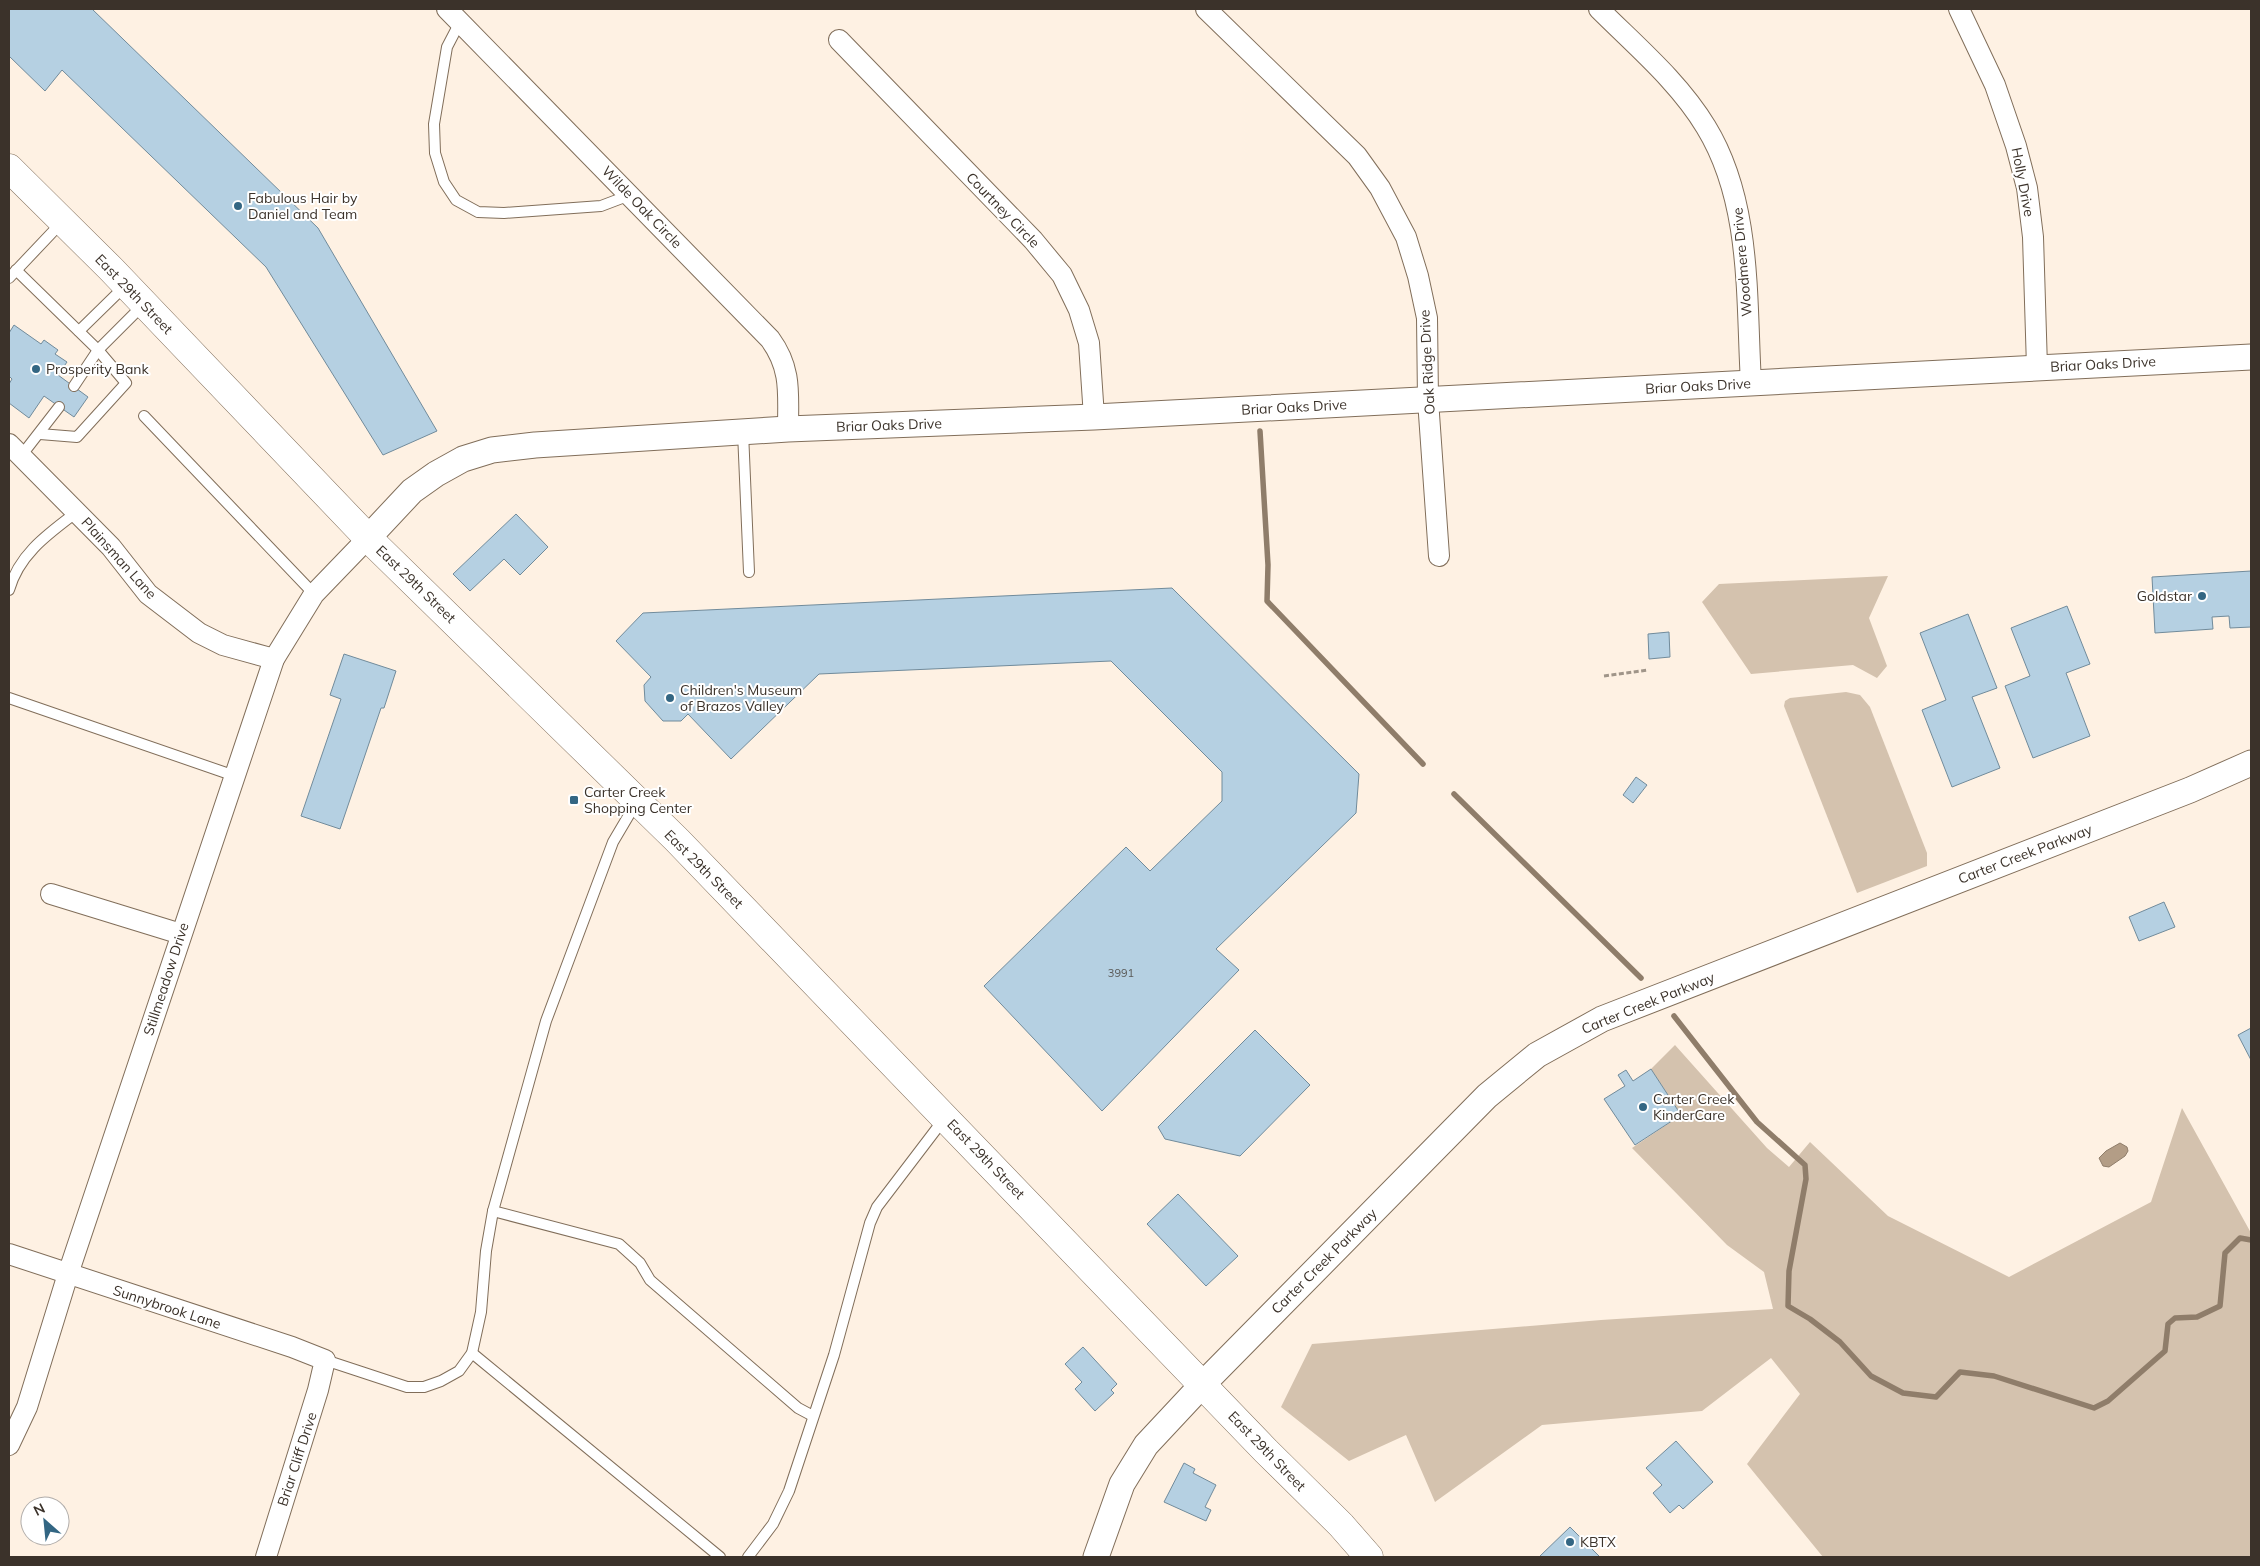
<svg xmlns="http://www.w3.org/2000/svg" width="2260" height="1566" font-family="Mulish,sans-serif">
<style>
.green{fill:#d4c2ae}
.water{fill:#b39d86;stroke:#8f7d6a}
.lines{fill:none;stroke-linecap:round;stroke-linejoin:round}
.stream{stroke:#8f7d6a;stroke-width:5.5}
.building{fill:#b5d0e2;stroke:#718b9b}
.service-casing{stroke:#816e5a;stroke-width:12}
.minor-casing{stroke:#816e5a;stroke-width:22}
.tertiary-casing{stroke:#816e5a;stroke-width:27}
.secondary-casing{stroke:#816e5a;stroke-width:29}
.path{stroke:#a09589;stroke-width:3;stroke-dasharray:5 2.5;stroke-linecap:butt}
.service{stroke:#fff;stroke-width:10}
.minor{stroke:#fff;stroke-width:20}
.tertiary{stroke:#fff;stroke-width:25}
.secondary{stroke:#fff;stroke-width:28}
.poi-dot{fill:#336683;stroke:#fff;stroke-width:2}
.labels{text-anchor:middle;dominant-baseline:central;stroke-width:4;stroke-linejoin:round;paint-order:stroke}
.number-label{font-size:11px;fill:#5a5a58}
.street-label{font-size:14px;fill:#3b322a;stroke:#fff}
.poi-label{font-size:14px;fill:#3b322a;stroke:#fff;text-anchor:start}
</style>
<rect width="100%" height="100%" fill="#fef1e3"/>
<!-- green -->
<g class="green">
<path d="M1888 576 1869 618 1887 666 1877 678 1853 665 1751 674 1702 602 1719 584Z"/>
<path d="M1846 692 1860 695 1870 707 1927 853V866L1857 893 1784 706 1785 701 1790 698Z"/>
<path d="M1675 1045 1767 1148 1789 1167 1810 1142 1888 1216 2009 1277 2151 1202 2182 1108 2251 1233V1557H1823L1747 1464 1800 1394 1771 1358 1702 1411 1542 1425 1435 1502 1406 1435 1349 1461 1281 1407 1312 1344 1601 1320 1773 1309 1764 1272 1727 1245 1632 1148 1681 1115 1651 1069Z"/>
</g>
<!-- water -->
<path class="water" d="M2120 1143 2127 1147 2128 1151 2125 1156 2109 1167 2103 1166 2099 1158 2106 1151Z"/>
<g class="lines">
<!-- stream -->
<g class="stream">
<path d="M1260 431 1268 565 1267 601 1423 764"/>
<path d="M1454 794 1641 978"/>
<path d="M1674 1016 1757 1122 1805 1165 1806 1179 1789 1271 1788 1306 1810 1319 1840 1342 1871 1376 1903 1393 1936 1397 1960 1372 1994 1376 2094 1408 2108 1401 2165 1351 2168 1324 2175 1318 2197 1317 2220 1306 2225 1253 2240 1238 2251 1240"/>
</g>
</g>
<!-- building -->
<g class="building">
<path d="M9 9H92L318 228 437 431 383 455 266 267 62 70 45 91 9 56Z"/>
<path d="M14 325 41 344 44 340 58 350 55 354 67 362 58 375 88 397 74 417 44 396 29 418 9 403V384L12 379 9 376V333Z"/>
<path d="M516 514 548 547 520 575 504 559 470 591 453 574Z"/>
<path d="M2251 571V627L2230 628 2229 616 2212 617 2213 629 2155 633 2152 577Z"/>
<path d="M1172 588 1359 774 1356 813 1216 949 1239 970 1102 1111 984 986 1126 847 1150 871 1222 801V772L1111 661 819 674 731 759 688 714 681 721H663L645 701 644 685 651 677 616 641 643 613Z"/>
<path d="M2067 606 2090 664 2066 673 2090 736 2033 758 2005 686 2030 676 2011 628Z"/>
<path d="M1968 614 1997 688 1972 697 2000 768 1952 787 1922 710 1946 700 1920 633Z"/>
<path d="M1669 632 1670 657 1649 659 1648 634Z"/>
<path d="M344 654 396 671 384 708H381L340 829 301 816 341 699 330 695Z"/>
<path d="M1636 777 1647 785 1633 803 1623 795Z"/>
<path d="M2164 902 2175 927 2139 941 2129 917Z"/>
<path d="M2251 1028V1060L2238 1035Z"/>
<path d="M1255 1030 1310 1085 1240 1156 1165 1139 1158 1127Z"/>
<path d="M1651 1069 1681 1115 1635 1145 1604 1099 1625 1086 1618 1075 1626 1070 1633 1081Z"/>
<path d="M1178 1194 1238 1256 1206 1286 1147 1224Z"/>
<path d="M1083 1347 1117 1384 1111 1390 1114 1393 1095 1411 1075 1389 1082 1382 1065 1364Z"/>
<path d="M1676 1441 1713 1482 1683 1509 1679 1505 1670 1513 1653 1493 1662 1485 1646 1468Z"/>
<path d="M1184 1463 1195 1469 1193 1473 1216 1485 1205 1507 1211 1510 1206 1521 1164 1502Z"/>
<path d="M1570 1527 1600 1557H1539Z"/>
</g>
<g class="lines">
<!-- service casing -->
<g class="service-casing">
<g id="service">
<path d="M460 22 447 47 434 124 435 153 444 182 456 200 478 212 504 213 601 206 630 195"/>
<path d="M16 270 98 350 126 383 77 437 40 434"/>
<path d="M9 278 62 222"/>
<path d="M79 331 125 286"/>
<path d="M74 386 98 350 144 304"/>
<path d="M144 416 314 594"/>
<path d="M743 432 749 572"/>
<path d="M21 456 59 407"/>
<path d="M9 590C19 554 48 534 77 512"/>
<path d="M9 698 235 776"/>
<path d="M493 1211 619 1244 640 1263 650 1280 798 1408 813 1416"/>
<path d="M472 1353 720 1557"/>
<path d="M325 1360 407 1387H424L441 1381 459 1371 472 1353 481 1312 486 1251 493 1211 546 1021 613 842 636 803"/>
<path d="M748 1557 773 1524 789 1491 834 1355 870 1223 877 1207 944 1119"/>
</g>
</g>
<!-- minor casing -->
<g class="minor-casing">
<g id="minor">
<path d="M447 9 770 339C792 369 788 394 788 429"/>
<path d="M1206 9 1357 156 1380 188 1406 237 1418 276 1427 318 1428 400 1439 556"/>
<path d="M1599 9C1636 46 1679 82 1706 127 1752 202 1746 298 1751 383"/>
<path d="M1959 9 1995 85 2016 146 2027 188 2033 237 2037 367"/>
<path d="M839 40 1033 240 1062 275 1079 310 1089 343 1094 417"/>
<path d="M9 444 111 547 148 594 199 633 223 645 274 659"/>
<path d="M51 894 181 934"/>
<path d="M9 1254 292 1347 325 1360 318 1390 266 1557"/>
<path d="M9 1445 27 1407 68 1274 274 659 314 594 368 538"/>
</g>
</g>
<!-- tertiary casing -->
<g class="tertiary-casing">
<g id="tertiary">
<path d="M368 538 412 491 436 474 463 459 492 450 535 445 788 429 1094 417 2251 357"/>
<path d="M1096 1557 1122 1484 1146 1445 1203 1384 1487 1096 1537 1055 1602 1019 2190 790 2251 763"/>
</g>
</g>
<!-- secondary casing -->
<g class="secondary-casing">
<path id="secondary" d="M9 168 111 269 368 538 677 840 1266 1451 1341 1525 1369 1557"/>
</g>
<!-- path -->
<path class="path" d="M1604 676 1648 670"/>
<!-- service -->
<use href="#service" class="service"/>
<!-- minor -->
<use href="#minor" class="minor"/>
<!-- tertiary -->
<use href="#tertiary" class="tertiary"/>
<!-- secondary -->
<use href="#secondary" class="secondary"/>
</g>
<!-- markers -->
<g class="poi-dot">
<circle cx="238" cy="206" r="5"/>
<circle cx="36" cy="369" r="5"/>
<circle cx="2202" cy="596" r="5"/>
<circle cx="670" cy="698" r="5"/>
<rect x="569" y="795" width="10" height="10" rx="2.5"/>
<circle cx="1643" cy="1107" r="5"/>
<circle cx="1570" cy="1542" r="5"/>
</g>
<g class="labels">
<!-- number labels -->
<g class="number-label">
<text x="1121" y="973">3991</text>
</g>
<!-- street labels -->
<g class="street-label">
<text transform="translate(2023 182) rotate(79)">Holly Drive</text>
<text transform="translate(642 207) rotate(46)">Wilde Oak Circle</text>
<text transform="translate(1003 210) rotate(46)">Courtney Circle</text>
<text transform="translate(1742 262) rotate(-95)">Woodmere Drive</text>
<text transform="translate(134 294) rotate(46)">East 29th Street</text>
<text transform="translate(1427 362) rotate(-93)">Oak Ridge Drive</text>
<text transform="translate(2103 364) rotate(-3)">Briar Oaks Drive</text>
<text transform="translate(1698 386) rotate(-3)">Briar Oaks Drive</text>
<text transform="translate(1294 407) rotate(-3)">Briar Oaks Drive</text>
<text transform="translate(889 425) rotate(-2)">Briar Oaks Drive</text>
<text transform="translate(119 558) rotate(48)">Plainsman Lane</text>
<text transform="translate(416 584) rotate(44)">East 29th Street</text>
<text transform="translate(2025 854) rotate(-21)">Carter Creek Parkway</text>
<text transform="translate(704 869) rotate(45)">East 29th Street</text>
<text transform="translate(166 979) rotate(-72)">Stillmeadow Drive</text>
<text transform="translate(1648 1003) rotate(-22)">Carter Creek Parkway</text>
<text transform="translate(986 1159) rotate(46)">East 29th Street</text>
<text transform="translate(1324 1261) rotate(-45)">Carter Creek Parkway</text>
<text transform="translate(167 1307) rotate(18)">Sunnybrook Lane</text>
<text transform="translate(1267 1451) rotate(46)">East 29th Street</text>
<text transform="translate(297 1459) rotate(-72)">Briar Cliff Drive</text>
</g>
<!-- poi labels -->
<g class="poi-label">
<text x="248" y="198">Fabulous Hair by<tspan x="248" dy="16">Daniel and Team</tspan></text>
<text x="46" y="369">Prosperity Bank</text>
<text x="2192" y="596" text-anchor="end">Goldstar</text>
<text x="680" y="690">Children's Museum<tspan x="680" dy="16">of Brazos Valley</tspan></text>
<text x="584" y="792">Carter Creek<tspan x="584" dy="16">Shopping Center</tspan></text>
<text x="1653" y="1099">Carter Creek<tspan x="1653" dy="16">KinderCare</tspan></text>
<text x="1580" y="1542">KBTX</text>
</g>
</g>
<!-- border -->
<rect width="2260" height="1566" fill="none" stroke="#3b322a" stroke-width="20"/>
<!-- north arrow -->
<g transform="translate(45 1521) rotate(333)"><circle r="24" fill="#ffffff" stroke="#b1adaa"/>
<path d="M0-4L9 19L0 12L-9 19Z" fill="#336683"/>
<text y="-8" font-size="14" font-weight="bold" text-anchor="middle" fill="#3b322a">N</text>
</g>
</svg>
